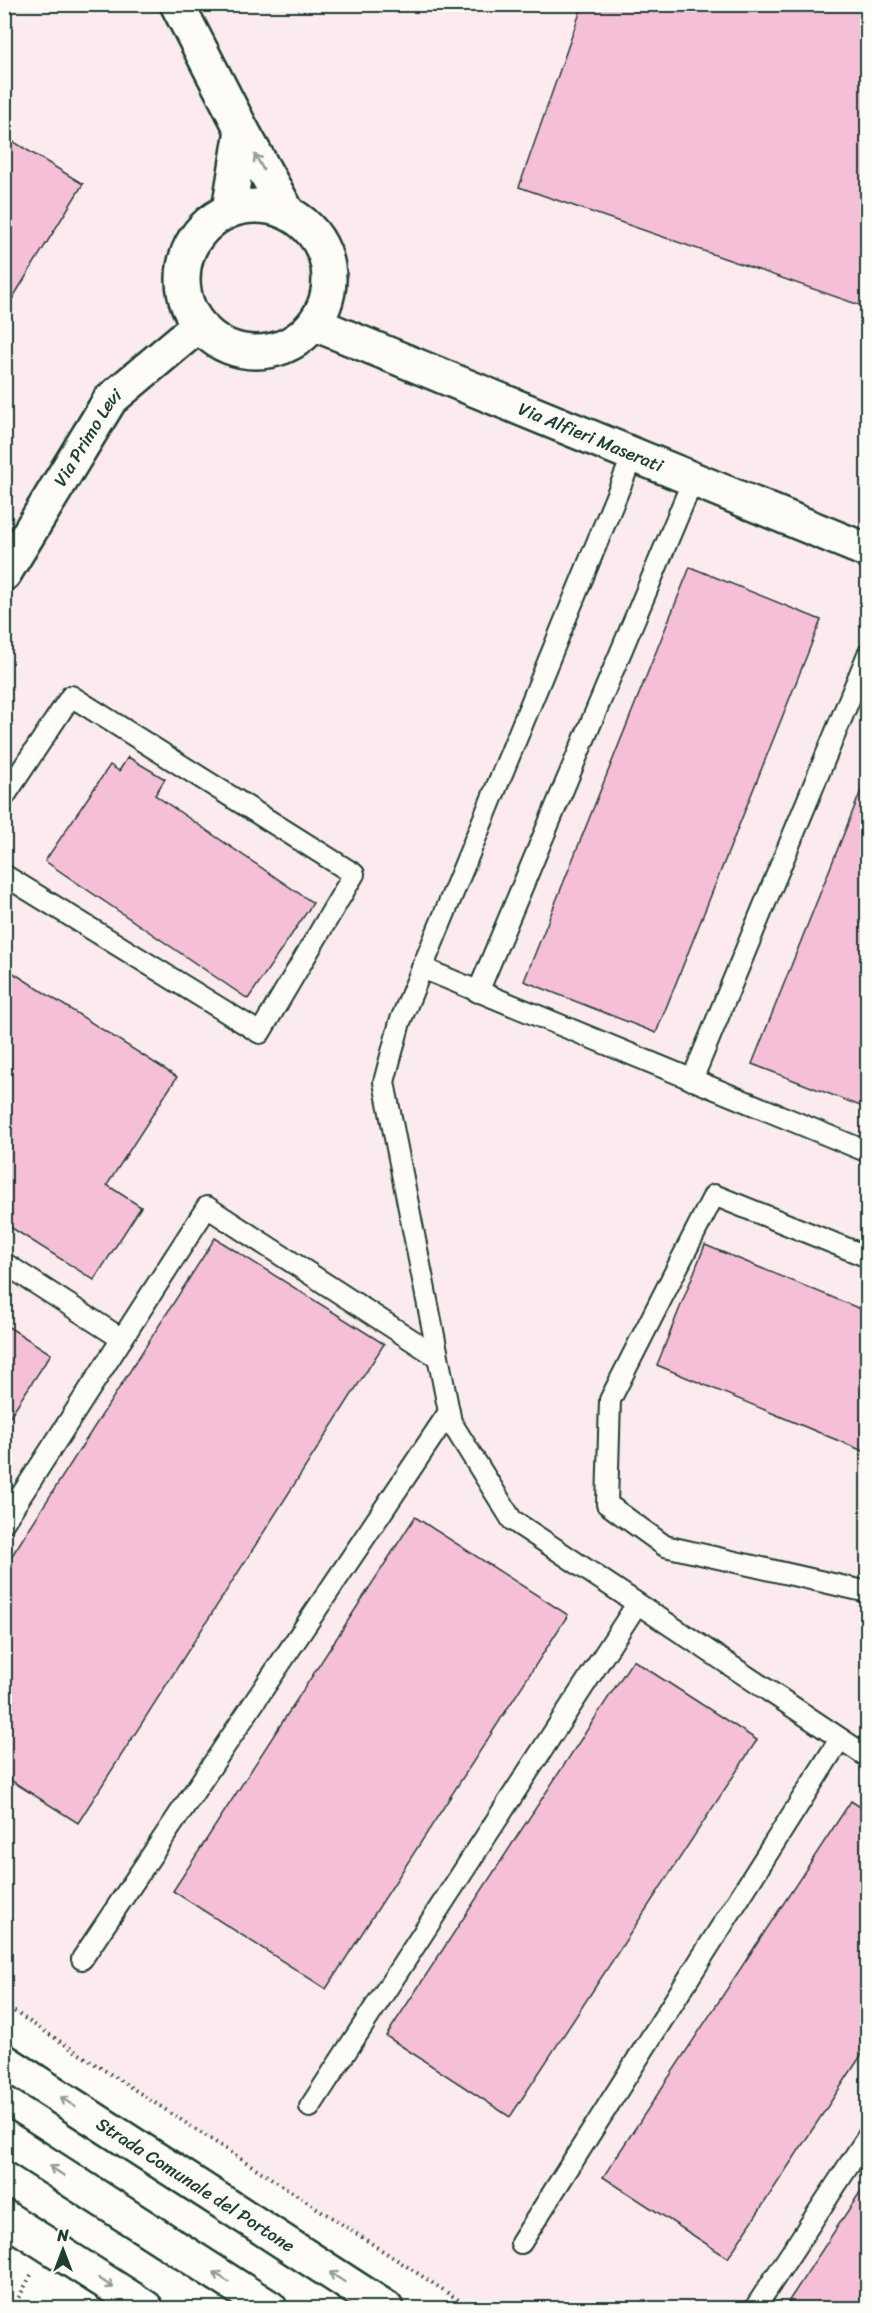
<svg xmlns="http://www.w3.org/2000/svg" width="872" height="2313" font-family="Sriracha,sans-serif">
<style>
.built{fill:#fbeaee}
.building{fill:#f6bfd8;stroke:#1f3d34;stroke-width:1.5}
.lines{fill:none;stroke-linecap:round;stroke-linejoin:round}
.service-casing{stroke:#1f3d34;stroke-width:24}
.minor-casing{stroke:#1f3d34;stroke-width:38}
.tertiary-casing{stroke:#1f3d34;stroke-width:38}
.path{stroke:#1f3d34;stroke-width:4;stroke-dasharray:1.5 4.5;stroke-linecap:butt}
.service{stroke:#fdfcf7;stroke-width:20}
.minor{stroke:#fdfcf7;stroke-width:33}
.tertiary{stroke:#fdfcf7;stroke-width:33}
.oneway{stroke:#8e9c96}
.labels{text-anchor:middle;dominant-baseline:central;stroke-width:4.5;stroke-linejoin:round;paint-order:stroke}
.street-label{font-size:18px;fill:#1f3d34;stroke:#fdfcf7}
</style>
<rect width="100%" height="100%" fill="#fdfcf7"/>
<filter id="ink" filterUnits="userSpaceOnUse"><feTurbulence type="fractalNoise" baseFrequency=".0167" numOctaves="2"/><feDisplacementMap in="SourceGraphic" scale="12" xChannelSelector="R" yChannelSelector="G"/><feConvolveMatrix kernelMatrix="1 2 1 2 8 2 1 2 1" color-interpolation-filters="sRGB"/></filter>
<g filter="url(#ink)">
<!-- built -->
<path class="built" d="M4 5H867V2308H468L5 2007Z"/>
<!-- building -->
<g class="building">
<path d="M583 4H868V308L519 187Z"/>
<path d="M4 136 83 184 4 312Z"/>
<path d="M690 567 821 620 656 1033 524 981Z"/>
<path d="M128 757 165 779 155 795 313 903 248 999 45 861 110 765 119 771Z"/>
<path d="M868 773V1109L752 1064Z"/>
<path d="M4 967 177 1077 107 1185 141 1207 94 1280 4 1223Z"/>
<path d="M215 1238 384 1344 78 1823 4 1776V1568Z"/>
<path d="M705 1245 868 1312V1453L657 1365Z"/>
<path d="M4 1324 51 1354 4 1425Z"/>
<path d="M415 1517 568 1615 326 1989 173 1891Z"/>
<path d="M633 1660 757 1740 510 2117 386 2036Z"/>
<path d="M851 1801 868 1812V2045L728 2258 603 2177Z"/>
<path d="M868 2180V2308H799L788 2302Z"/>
</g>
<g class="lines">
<!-- service casing -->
<g class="service-casing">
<g id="service">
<path d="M633 455 400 1022 384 1082 451 1422 512 1520 868 1757"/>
<path d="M4 797 71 696 354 874 260 1033 4 875"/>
<path d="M422 968 868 1152"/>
<path d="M478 992 693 480"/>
<path d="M692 1080 868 654"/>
<path d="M868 1257 714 1195 610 1400 607 1504 665 1546 868 1592"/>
<path d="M4 1263 122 1339"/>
<path d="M4 1522 207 1207 438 1357"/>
<path d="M82 1959 449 1412"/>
<path d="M310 2107 637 1604"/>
<path d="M521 2243 840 1739"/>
<path d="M755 2308 868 2136"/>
</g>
</g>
<!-- minor casing -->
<g class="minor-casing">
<g id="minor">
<path d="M177 4 242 130"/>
<circle cx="256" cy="279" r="73"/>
<path d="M229 210 242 130 288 213"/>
<path id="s1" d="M315 324 868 551"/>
<path id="s2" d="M4 574 110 400 199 325"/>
<path id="s3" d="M4 2061 386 2308"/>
</g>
</g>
<!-- tertiary casing -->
<g class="tertiary-casing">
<g id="tertiary">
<path d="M4 2137 270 2308"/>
<path d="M4 2217 146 2308"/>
</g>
</g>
<!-- path -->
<g class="path">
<path d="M4 2005 471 2308"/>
<path d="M13 2308 31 2275"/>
</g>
<!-- service -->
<use href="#service" class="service"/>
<!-- minor -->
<use href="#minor" class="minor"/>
<!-- tertiary -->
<use href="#tertiary" class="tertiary"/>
</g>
<!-- one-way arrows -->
<defs><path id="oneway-shaft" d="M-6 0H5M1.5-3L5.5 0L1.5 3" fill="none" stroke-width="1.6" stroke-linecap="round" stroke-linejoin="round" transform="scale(1.5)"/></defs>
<g class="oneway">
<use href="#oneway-shaft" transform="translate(259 162) rotate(-119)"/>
<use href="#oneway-shaft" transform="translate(68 2102) rotate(-147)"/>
<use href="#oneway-shaft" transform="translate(57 2171) rotate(-147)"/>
<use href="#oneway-shaft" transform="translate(221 2277) rotate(-147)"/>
<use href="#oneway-shaft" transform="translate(337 2277) rotate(-147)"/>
<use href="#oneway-shaft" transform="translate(106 2283) rotate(33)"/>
</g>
</g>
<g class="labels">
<!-- street labels -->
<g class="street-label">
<text stroke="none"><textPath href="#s1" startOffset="298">Via Alfieri Maserati</textPath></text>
<text stroke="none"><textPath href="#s2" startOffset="160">Via Primo Levi</textPath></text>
<text stroke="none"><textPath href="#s3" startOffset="228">Strada Comunale del Portone</textPath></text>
</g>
</g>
<!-- margin -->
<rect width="872" height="2313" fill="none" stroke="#fdfcf7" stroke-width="24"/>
<rect x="12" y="12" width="848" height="2289" fill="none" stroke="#1f3d34" stroke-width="2" filter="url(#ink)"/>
<!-- north arrow -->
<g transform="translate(63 2250)" stroke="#fdfcf7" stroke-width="4.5" paint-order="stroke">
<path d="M0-4.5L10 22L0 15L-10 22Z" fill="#1f3d34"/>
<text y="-9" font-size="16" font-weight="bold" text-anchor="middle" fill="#1f3d34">N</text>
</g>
</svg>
